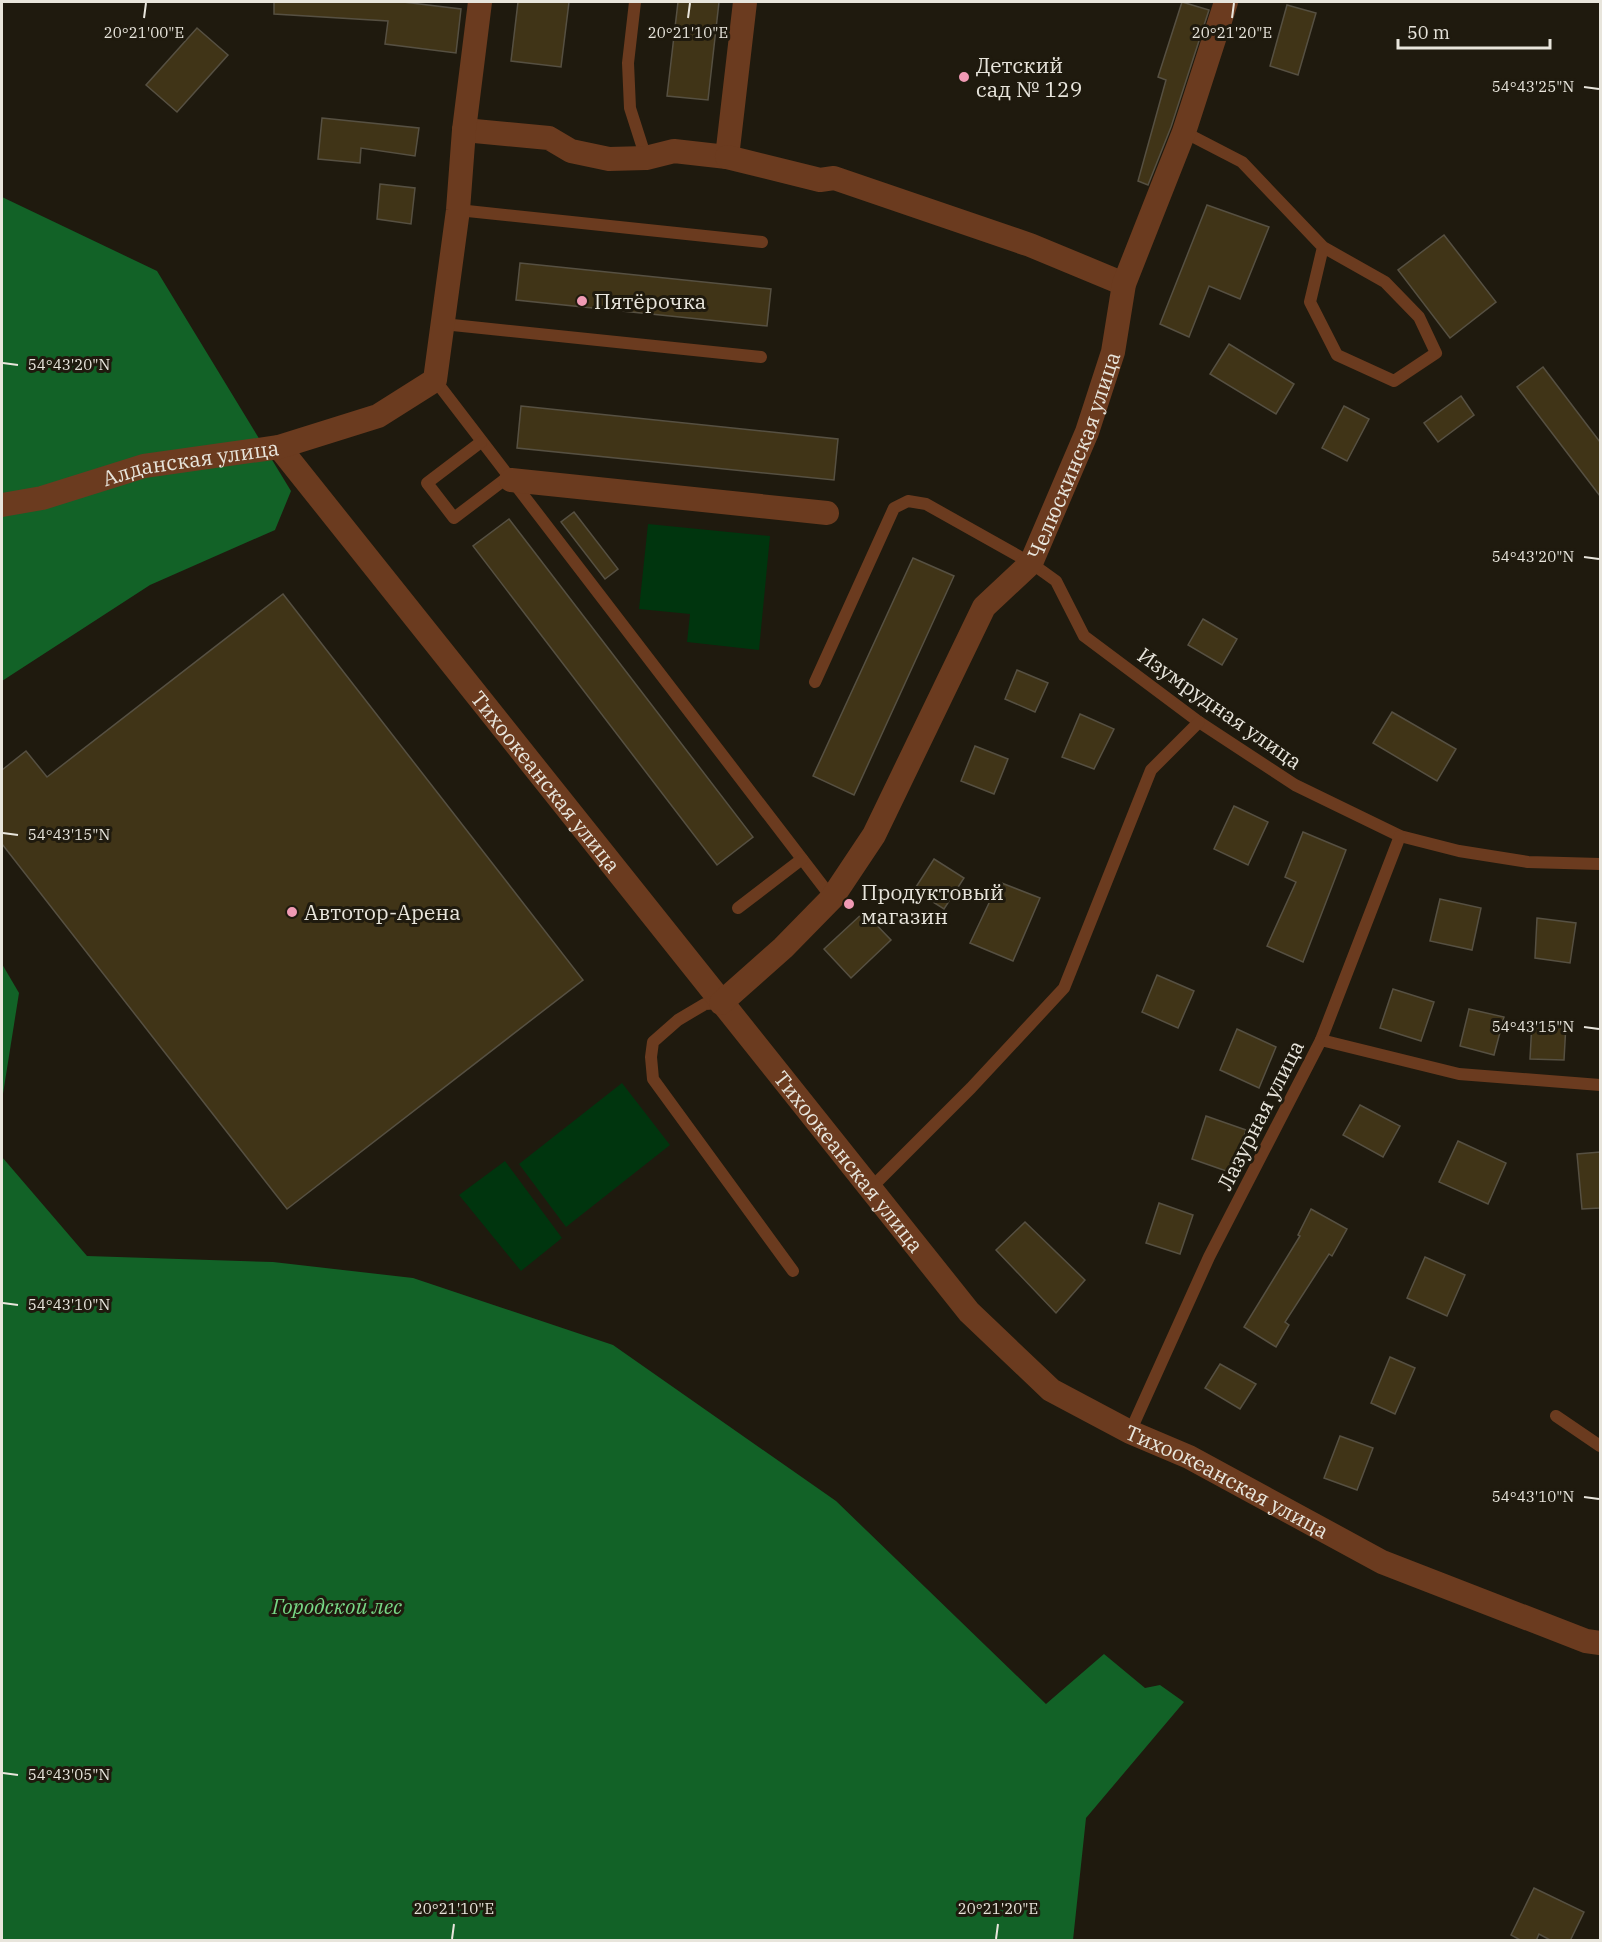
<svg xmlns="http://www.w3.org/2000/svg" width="1602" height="1942" font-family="'IBM Plex Serif',serif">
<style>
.green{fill:#00350e}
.forest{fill:#126227}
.building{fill:#403417;stroke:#565042;stroke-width:1.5}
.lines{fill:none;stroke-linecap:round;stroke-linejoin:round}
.service{stroke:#6b3b1f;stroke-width:12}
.minor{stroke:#6b3b1f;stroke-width:24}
.ticks{fill:none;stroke:#e8e5dc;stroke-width:2}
.poi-dot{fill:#f09ab4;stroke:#1f1a0e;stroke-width:2}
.labels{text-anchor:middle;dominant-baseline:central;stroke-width:6;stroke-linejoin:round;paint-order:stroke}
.poi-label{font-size:21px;fill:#e8e5dc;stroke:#1f1a0e;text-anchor:start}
.street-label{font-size:21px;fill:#e8e5dc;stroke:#1f1a0e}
.park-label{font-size:21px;font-style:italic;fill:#77d785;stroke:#1f1a0e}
.ticks-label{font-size:15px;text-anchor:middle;fill:#e8e5dc;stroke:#1f1a0e;stroke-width:6;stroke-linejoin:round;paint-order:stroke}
</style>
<rect width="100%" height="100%" fill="#1f1a0e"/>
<!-- green -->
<g class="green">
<path d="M648 524 770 536 759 650 687 642 690 614 639 609Z"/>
<path d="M622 1083 670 1145 566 1227 519 1164Z"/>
<path d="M505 1161 562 1238 521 1271 459 1195Z"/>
</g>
<!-- forest -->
<g class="forest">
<path d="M2 197 157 271 291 491 275 530 150 585 2 681Z"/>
<path d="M2 964 19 993 2 1100Z"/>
<path d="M2 1157 87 1256 273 1262 413 1278 613 1345 836 1501 1046 1704 1104 1654 1145 1688 1160 1685 1184 1702 1086 1818 1073 1940H2Z"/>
</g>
<!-- building -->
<g class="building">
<path d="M274 2H403L461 9 456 53 385 44 388 21 274 14Z"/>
<path d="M518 2H569L561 67 511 61Z"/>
<path d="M678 2H719L708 100 667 96Z"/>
<path d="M1182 2 1209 10 1171 127 1148 185 1138 181 1166 80 1158 77Z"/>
<path d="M1287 5 1316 13 1298 75 1270 66Z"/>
<path d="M197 28 228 55 177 112 146 85Z"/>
<path d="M322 118 419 128 415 156 361 148 360 163 318 159Z"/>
<path d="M380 184 415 188 411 224 377 219Z"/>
<path d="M1207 205 1269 227 1240 299 1209 286 1189 337 1160 324Z"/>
<path d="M1444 235 1496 302 1450 338 1398 270Z"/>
<path d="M520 263 771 289 767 326 516 300Z"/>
<path d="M1229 344 1294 384 1276 414 1210 374Z"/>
<path d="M1543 367 1600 442V496L1517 387Z"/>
<path d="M1461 396 1474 415 1438 442 1424 423Z"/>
<path d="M521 406 838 439 834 480 517 448Z"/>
<path d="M1344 406 1369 419 1347 461 1322 448Z"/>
<path d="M574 512 618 569 605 579 561 522Z"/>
<path d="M509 519 753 837 717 865 473 546Z"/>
<path d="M913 558 954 576 854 795 813 776Z"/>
<path d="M283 594 583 980 287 1209 2 844V770L26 751 47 777Z"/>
<path d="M1203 619 1237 639 1222 665 1188 645Z"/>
<path d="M1017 670 1048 683 1035 712 1005 699Z"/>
<path d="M1392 712 1456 749 1437 781 1373 743Z"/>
<path d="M1080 714 1114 729 1094 769 1062 757Z"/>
<path d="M975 746 1008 759 994 794 961 781Z"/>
<path d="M1234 806 1268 822 1248 865 1214 849Z"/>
<path d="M1303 832 1346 850 1303 962 1267 946 1296 882 1285 877Z"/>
<path d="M934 859 964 878 944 909 914 890Z"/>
<path d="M999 882 1040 898 1013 961 970 943Z"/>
<path d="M1440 899 1481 908 1472 950 1430 941Z"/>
<path d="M864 912 891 940 851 978 824 949Z"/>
<path d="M1537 918 1576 923 1570 963 1535 958Z"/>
<path d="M1157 975 1194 991 1178 1028 1142 1012Z"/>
<path d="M1393 989 1434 1002 1421 1041 1380 1028Z"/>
<path d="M1469 1009 1504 1017 1494 1055 1460 1046Z"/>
<path d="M1532 1022 1566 1024 1564 1060 1530 1059Z"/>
<path d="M1237 1029 1276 1047 1259 1088 1220 1070Z"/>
<path d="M1360 1105 1400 1126 1383 1157 1343 1135Z"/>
<path d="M1206 1116 1246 1130 1232 1173 1192 1159Z"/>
<path d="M1458 1141 1506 1163 1488 1204 1439 1182Z"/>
<path d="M1600 1152V1208L1582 1209 1577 1154Z"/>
<path d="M1159 1203 1193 1215 1180 1254 1146 1243Z"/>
<path d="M1311 1209 1347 1229 1332 1256 1329 1254 1285 1322 1289 1325 1276 1347 1244 1327 1300 1236 1298 1235Z"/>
<path d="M1025 1222 1085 1280 1056 1313 996 1250Z"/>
<path d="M1425 1257 1465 1275 1447 1316 1407 1298Z"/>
<path d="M1390 1357 1415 1368 1395 1414 1371 1403Z"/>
<path d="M1220 1364 1256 1384 1240 1409 1205 1388Z"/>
<path d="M1340 1436 1373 1448 1357 1490 1324 1478Z"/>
<path d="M1534 1888 1584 1912 1570 1941H1552L1539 1934 1536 1941H1522L1511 1935Z"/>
</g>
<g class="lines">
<!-- service -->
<g class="service">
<path d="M635 2 628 63 630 108 646 158"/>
<path d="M1184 132 1242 162 1323 247 1385 282 1419 317 1436 353 1394 381 1337 355 1310 302 1323 247"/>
<path d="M458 210 762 242"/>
<path d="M443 324 761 357"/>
<path d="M435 380 832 898"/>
<path d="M481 442 427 483 454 518 508 477"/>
<path d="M815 682 894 508 908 501 926 504 1031 563 1056 581 1084 636 1199 722 1295 785 1400 836 1459 851 1528 862 1600 864"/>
<path d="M738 908 802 859"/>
<path d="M721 1003 705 1004 678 1020 653 1042 651 1057 653 1079 793 1271"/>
<path d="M1321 1040 1400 836"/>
<path d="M870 1189 971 1088 1064 988 1151 770 1199 722"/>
<path d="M1556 1416 1600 1446"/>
<path d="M1130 1432 1209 1257 1321 1040 1459 1074 1600 1085"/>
</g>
<!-- minor -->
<g class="minor">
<path d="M464 130 549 138 571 151 609 159 646 158 674 151 727 157 745 2"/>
<path d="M727 157 820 180 834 178 1030 245 1124 284"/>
<path id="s1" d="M279 447 969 1312 1051 1390 1130 1432 1189 1457 1382 1562 1586 1641 1600 1643"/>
<path d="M511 480 827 513"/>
<path id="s2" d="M2 505 42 498 144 466 279 447 378 416 435 380 458 210 464 130 480 2"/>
<path id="s3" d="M721 1003 783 948 832 898 874 835 984 607 1031 563 1087 432 1113 352 1124 284 1184 132 1226 2"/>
</g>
</g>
<!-- ticks -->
<path class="ticks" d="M144 18 146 3M688 18 690 3M1232 18 1234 3M1584 87 1599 89M3 363 18 365M1584 557 1599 559M3 833 18 835M1584 1027 1599 1029M3 1303 18 1305M1584 1497 1599 1499M3 1773 18 1775M452 1939 454 1924M996 1939 998 1924"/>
<!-- markers -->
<g class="poi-dot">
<circle cx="964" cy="77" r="6"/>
<circle cx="582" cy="301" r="6"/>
<circle cx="849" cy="904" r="6"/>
<circle cx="292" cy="912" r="6"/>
</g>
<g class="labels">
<!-- poi labels -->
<g class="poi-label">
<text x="976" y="65">Детский<tspan x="976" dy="24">сад № 129</tspan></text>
<text x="594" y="301">Пятёрочка</text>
<text x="861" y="892">Продуктовый<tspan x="861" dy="24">магазин</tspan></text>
<text x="304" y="912">Автотор-Арена</text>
</g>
<!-- street labels -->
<g class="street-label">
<text stroke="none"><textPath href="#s3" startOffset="662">Челюскинская улица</textPath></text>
<text stroke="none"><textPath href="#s2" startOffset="194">Алданская улица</textPath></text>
<text transform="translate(1220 708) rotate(35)">Изумрудная улица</text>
<text stroke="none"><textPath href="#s1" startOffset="428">Тихоокеанская улица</textPath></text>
<text transform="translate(1260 1115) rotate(-63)">Лазурная улица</text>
<text stroke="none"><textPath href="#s1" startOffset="914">Тихоокеанская улица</textPath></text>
<text stroke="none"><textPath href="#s1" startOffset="1418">Тихоокеанская улица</textPath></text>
</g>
<!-- park labels -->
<g class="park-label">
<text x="337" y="1606">Городской лес</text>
</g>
</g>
<g class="ticks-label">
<text x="144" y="38">20°21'00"E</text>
<text x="688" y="38">20°21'10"E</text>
<text x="1232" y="38">20°21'20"E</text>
<text x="1533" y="92">54°43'25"N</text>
<text x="69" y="370">54°43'20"N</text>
<text x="1533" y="562">54°43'20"N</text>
<text x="69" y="840">54°43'15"N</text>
<text x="1533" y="1032">54°43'15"N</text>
<text x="69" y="1310">54°43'10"N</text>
<text x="1533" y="1502">54°43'10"N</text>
<text x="69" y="1780">54°43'05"N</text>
<text x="454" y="1914">20°21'10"E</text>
<text x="998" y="1914">20°21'20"E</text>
</g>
<!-- border -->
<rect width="1602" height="1942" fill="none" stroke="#e8e5dc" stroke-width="6"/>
<!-- scale -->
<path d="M1398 39v9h152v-9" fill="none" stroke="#e8e5dc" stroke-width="3"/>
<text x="1407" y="39" font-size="18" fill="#e8e5dc" stroke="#1f1a0e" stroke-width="4.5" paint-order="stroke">50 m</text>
</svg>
